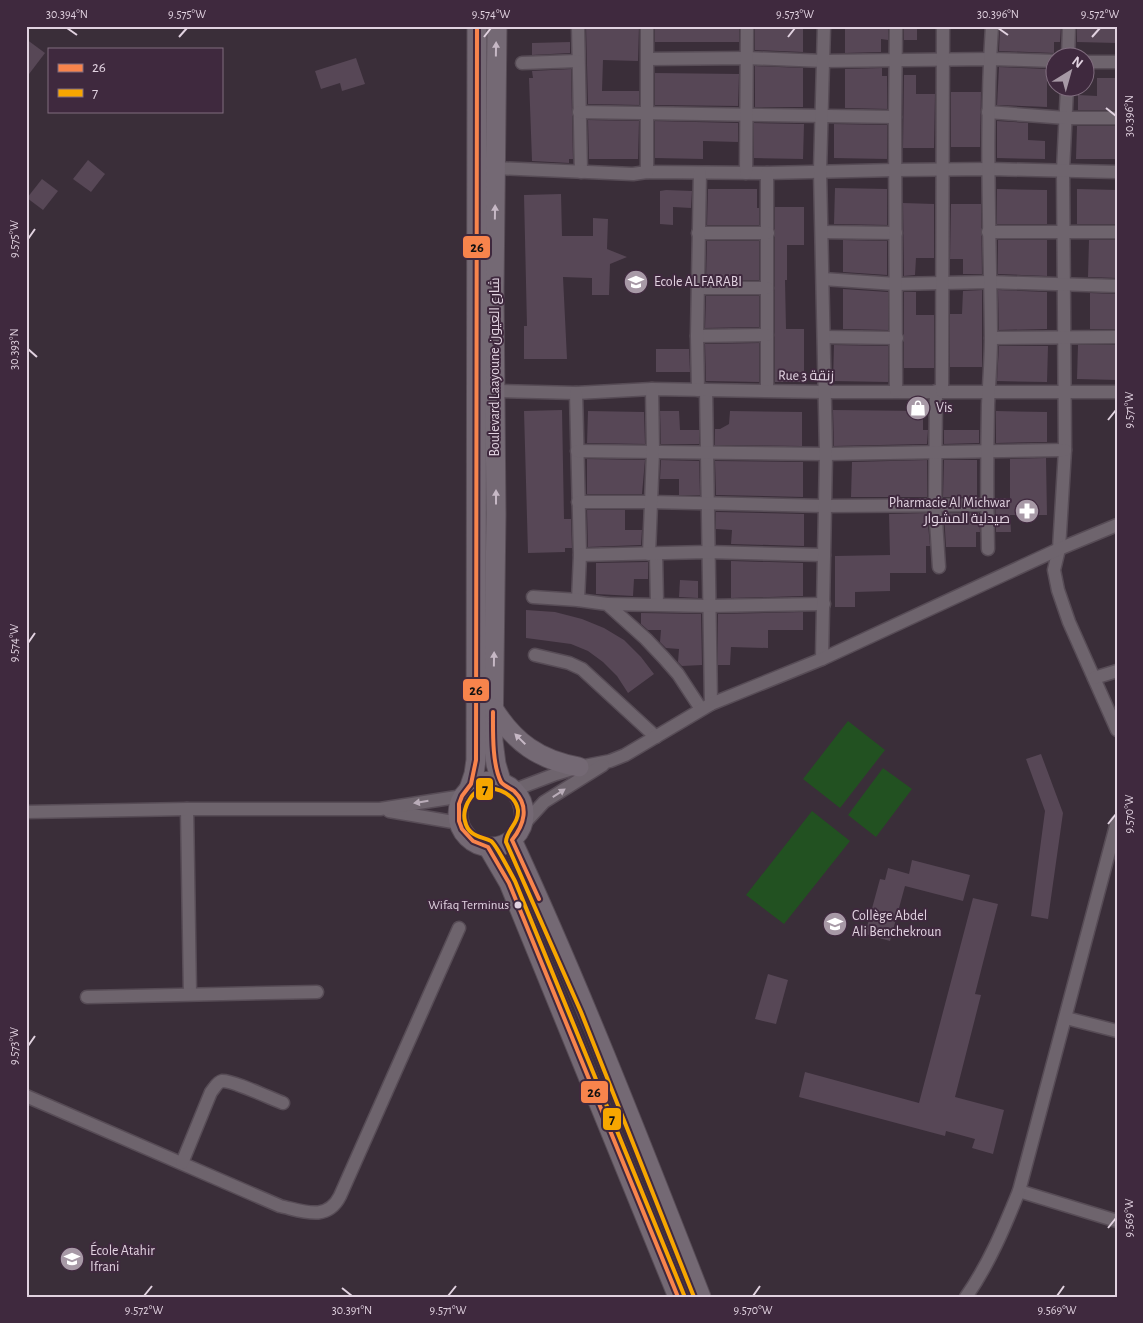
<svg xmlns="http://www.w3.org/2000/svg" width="1143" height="1323" font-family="'Alegreya Sans',Cairo,sans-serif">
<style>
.green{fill:#225121}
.building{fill:#574756}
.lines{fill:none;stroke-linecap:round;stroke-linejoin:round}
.street-casing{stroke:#574c56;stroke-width:15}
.secondary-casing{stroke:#574c56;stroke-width:21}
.street{stroke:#6e646d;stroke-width:12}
.secondary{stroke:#746974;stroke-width:19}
.bus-1-casing{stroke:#3f293e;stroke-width:8}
.bus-2-casing{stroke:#3f293e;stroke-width:8}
.bus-1{stroke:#f8844c;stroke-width:4}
.bus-2{stroke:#f7a600;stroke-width:4}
.oneway{fill:#c6b8c5}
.oneway2{fill:#b9acb8}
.ticks{fill:none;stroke:#e1d2e0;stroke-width:2}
.bus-dot{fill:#e1d2e0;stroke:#3f293e;stroke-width:2}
.labels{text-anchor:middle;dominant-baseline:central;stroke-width:4;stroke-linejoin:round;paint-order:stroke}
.bus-label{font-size:13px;fill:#e1d2e0;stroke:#3f293e;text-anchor:end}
.poi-label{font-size:14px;fill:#e1d2e0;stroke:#3f293e;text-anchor:start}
.street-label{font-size:14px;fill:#e1d2e0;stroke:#3f293e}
.line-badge{stroke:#3f293e;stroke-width:2}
.pale-badge-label{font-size:14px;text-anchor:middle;font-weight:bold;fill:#111}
.neatline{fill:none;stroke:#e1d2e0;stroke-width:2}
.ticks-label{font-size:12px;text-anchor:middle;fill:#e1d2e0}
</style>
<rect width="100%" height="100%" fill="#3a2e39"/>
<!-- green -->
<g class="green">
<path d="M848 721 885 750 840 808 803 779Z"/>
<path d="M883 768 912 789 876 837 848 815Z"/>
<path d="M812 811 850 841 784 924 746 895Z"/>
</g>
<!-- building -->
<g class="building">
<path d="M586 26H639L638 61 603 60 602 91H639V105L588 104Z"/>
<rect x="655" y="26" width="84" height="16"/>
<path d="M755 26H803V52L755 50Z"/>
<path d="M845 26H888V40L881 39V52L845 53Z"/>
<rect x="904" y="26" width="13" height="14"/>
<path d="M1000 26H1061L1060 42H1054V53L999 51Z"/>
<path d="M1077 26H1117V43L1077 42Z"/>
<path d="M26 39 45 53 26 78Z"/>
<path d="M570 42V53L532 55V43Z"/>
<path d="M356 58 365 84 342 91 340 83 321 89 315 71Z"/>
<path d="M755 66 803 68V107H755Z"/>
<path d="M999 67 1047 69V107L997 105Z"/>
<path d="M882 68V76H887V109L845 108V69Z"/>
<path d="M571 69 573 159H569V163L532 161 529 78H533L532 71Z"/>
<path d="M655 73 739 74 738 106 655 105Z"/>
<path d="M904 75H916V94H935L934 148H903Z"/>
<path d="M1097 78H1117V110H1078V95L1097 96Z"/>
<path d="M951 92H981L980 147H951Z"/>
<path d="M588 120 639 121 638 159H589Z"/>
<path d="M655 121 738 123V142L703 141V159L655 158Z"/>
<path d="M997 121 1028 123V140L1045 141V159L997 158Z"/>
<path d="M754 123 804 124 803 159 754 158Z"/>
<path d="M834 124 887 125V159L834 158Z"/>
<path d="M1077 126H1117V159H1076Z"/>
<path d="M88 160 105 174 91 192 73 179Z"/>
<path d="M42 179 58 191 43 210 27 198Z"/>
<path d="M835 188 887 189V225L834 224Z"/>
<path d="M708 189H757V208H759V225H707Z"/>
<path d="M997 189 1047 190V224H997Z"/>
<path d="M1077 189 1117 190V224H1077Z"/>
<path d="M666 190 692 191 691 208 673 207V225L660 224V191Z"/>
<path d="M561 194 562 236H593V218L608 219 607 249 627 257 610 264 609 295H592V278L563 277 567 359H524V326H527L524 195Z"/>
<path d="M903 203 934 204V258H916L915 275 904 276Z"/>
<path d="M951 204H981L982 274H963V259H950Z"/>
<path d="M775 207H804V245H787V280H785L786 329H804V382H775Z"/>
<path d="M843 240 887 241V275L843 272Z"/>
<path d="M998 240H1047V276L998 274Z"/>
<path d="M1089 240H1117V278L1088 277Z"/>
<path d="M707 241H759V280H706Z"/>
<path d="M843 289 888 292V330L843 329Z"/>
<path d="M982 290V367H950V314H962L963 291Z"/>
<path d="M998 290 1047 292V329L999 330Z"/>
<path d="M904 292H916V315H934V368H904Z"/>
<path d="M1090 293 1117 294V329H1090Z"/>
<path d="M706 296H759V327L705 328Z"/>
<path d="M759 343V382L706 381 705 344Z"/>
<path d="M834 345 888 346V382L833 381Z"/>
<path d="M1078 345H1117V380L1077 379Z"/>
<path d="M999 346H1048L1047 382 997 381Z"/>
<path d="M656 349H689L690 372H656Z"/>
<path d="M562 410 564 519H571L572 548H565V552L528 553 524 411Z"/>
<path d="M833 410 923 411V430H928L927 444 834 446Z"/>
<path d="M588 411 644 412 645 444 587 443Z"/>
<path d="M660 411H679L680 430H699V444H661Z"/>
<path d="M730 411 802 412V446L715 445V429H720L729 424Z"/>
<path d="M996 411 1047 412V442L996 443Z"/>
<path d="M944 430H979V443L944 444Z"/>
<path d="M1046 458 1047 515H1010L1011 532H996L995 498H1010V459Z"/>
<path d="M587 459 645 460 642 494H587Z"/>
<path d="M661 460 699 461 700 495H679V479H660Z"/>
<path d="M927 460V497H851L852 462Z"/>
<path d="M944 460H977V497H943Z"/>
<path d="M715 461 803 462V497L716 495Z"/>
<path d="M587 510H625V530H642L641 545 588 547Z"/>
<path d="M716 512 804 514V546L731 544 732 530 716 529Z"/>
<path d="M927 513 930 546H926V573H890V591L855 592V607H835V556L890 555 889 514Z"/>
<path d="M944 513H979L980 532H976V547H946Z"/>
<path d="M731 561 803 563V596L731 598Z"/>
<path d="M647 562H648V579H634L633 596 596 594V563Z"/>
<path d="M680 580 698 581V598L679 597Z"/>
<path d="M526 610 555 612 582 619 604 628 624 640 641 657 654 674 628 693 617 676 603 662 588 651 571 644 526 638Z"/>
<path d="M803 612V630H768V648L731 647 730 665H718V614Z"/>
<path d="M641 613 701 614 702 665 682 666 678 662 679 649 666 648 660 642 661 630H648L641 624Z"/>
<path d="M1041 754 1063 813 1048 919 1031 916 1045 811 1026 759Z"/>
<path d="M912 860 970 875 963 901 905 886 890 941 865 934 880 879 885 880 888 868 909 874Z"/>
<path d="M973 898 998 904 975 994 981 995 955 1097 1004 1110 993 1154 972 1148 975 1139 946 1131 945 1136 799 1097 805 1072 919 1103Z"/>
<path d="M768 974 788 980 776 1024 755 1019Z"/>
</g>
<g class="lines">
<!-- street casing -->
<g class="street-casing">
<g id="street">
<path d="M578 26 581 172"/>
<path d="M1068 58 1069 26"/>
<path d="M648 59 747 58 824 61 990 59 1056 61"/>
<path d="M1086 62H1117"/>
<path d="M522 63 578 61"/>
<path d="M1067 88 1063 170 1065 450 1059 549 1054 570 1058 590 1069 622 1117 730"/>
<path d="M579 112 895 117"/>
<path d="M988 112 1066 118H1117"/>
<path d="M495 168 633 174 647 172 767 173 895 170 990 169 1117 172"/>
<path d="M647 172V26"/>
<path d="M746 173 747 26"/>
<path d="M767 173V390"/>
<path d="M822 232 896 233"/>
<path d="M988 232H1117"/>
<path d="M698 233H768"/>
<path d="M823 279 896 284 989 282 1117 286"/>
<path d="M698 288H767"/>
<path d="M697 336 767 335"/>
<path d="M824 337 897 338"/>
<path d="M991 338 1117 337"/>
<path d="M698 390 697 336 700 173"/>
<path d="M706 390 711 704"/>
<path d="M496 391 576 393 652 389 825 392H1117"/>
<path d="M896 391 895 117 896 26"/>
<path d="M936 391 935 505 939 567"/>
<path d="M942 391 943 26"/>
<path d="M576 393 580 555 578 600"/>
<path d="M577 451 826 454 1065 450"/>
<path d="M578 502H650L824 506 987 505"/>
<path d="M988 549C987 501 987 453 988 405 989 383 991 360 991 337 990 233 985 130 992 26"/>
<path d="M649 554 653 452 652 389"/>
<path d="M656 554 657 604"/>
<path d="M580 555 707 552 824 555"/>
<path d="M533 597 578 600 607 604 646 639 664 658 678 674 701 709"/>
<path d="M607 604 709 606 824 604"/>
<path d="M535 655 569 663 582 669 656 737"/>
<path d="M822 659 826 454 820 171 824 26"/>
<path d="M1094 678 1117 671"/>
<path d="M514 790 556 774 579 767 610 761 625 755 711 704 822 659 1059 549 1117 525"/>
<path d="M187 809 190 994"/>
<path d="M389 811 459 823"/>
<path d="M26 812 187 809H380L463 796"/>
<path d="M523 825 544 802 603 765"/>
<path d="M87 997 317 992"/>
<path d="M1066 1018 1117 1031"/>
<path d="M26 1096 280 1206C303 1211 327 1222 340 1196L459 928"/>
<path d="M182 1163 211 1092C214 1089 217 1082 222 1081 232 1080 272 1099 283 1103"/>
<path d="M1019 1191 1117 1221"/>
<path d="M966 1297C989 1264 1004 1228 1019 1191L1117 822"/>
</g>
</g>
<!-- secondary casing -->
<g class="secondary-casing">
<g id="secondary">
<path d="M497 26 494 291 496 514 493 741 496 764 502 784"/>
<path d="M493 708C514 742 539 760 579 767"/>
<circle cx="491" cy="814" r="33"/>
<path d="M469 789 474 774 476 760 477 26"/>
<path d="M512 840C581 989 641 1144 701 1297"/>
<path d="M488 847 509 883 678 1297"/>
</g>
</g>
<!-- street -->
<use href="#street" class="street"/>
<!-- secondary -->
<use href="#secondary" class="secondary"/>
<!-- bus-1 casing -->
<g class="bus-1-casing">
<g id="bus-1">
<path d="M477 26 476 760 471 784 462 796 459 804V821L462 829 473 841 488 847 509 883 678 1297"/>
<path d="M493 712C493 732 492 764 501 782 504 786 510 788 514 791 530 806 524 825 512 840L539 899"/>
</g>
</g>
<!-- bus-2 casing -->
<g class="bus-2-casing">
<path id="bus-2" d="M684 1295 515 881C511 874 496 844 491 841 480 836 468 836 465 821 463 814 465 808 468 802 470 799 472 795 475 793 489 782 515 792 518 810 519 824 506 830 506 842L581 1012 694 1297"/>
</g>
<!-- bus-1 -->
<use href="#bus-1" class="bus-1"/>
<!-- bus-2 -->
<use href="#bus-2" class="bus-2"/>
</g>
<!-- one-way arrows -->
<defs><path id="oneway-solid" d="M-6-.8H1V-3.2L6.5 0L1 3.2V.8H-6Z" transform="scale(1.25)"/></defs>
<g class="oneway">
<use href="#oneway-solid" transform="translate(496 49) rotate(-89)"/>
<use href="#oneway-solid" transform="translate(495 212) rotate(-89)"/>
<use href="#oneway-solid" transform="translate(496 497) rotate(-90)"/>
<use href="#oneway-solid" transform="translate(494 659) rotate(-89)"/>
<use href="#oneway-solid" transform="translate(520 739) rotate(-135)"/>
</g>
<g class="oneway2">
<use href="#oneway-solid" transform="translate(559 793) rotate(-33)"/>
<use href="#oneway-solid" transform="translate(421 802) rotate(171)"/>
</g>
<!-- ticks -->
<path class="ticks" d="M67 28 77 35M998 28 1008 35M179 37 187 28M484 37 491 28M788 37 795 28M1092 37 1100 28M1106 108 1116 116M28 239 35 229M28 349 37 357M1108 420 1116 410M28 643 35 633M1108 824 1116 814M28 1046 35 1036M1108 1228 1116 1218M342 1288 352 1296M144 1296 152 1286M448 1296 456 1286M753 1296 760 1286M1057 1296 1064 1286"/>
<!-- icons -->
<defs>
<g id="school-disc" transform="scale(1.25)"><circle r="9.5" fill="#a799a6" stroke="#3f293e"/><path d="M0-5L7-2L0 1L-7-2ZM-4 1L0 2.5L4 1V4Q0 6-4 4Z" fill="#fff"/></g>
<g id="shop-disc" transform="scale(1.25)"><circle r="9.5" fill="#a799a6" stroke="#3f293e"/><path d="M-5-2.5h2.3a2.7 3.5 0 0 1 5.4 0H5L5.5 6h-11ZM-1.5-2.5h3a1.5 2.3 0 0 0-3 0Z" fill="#fff"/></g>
<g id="pharmacy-disc" transform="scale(1.25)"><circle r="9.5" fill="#a799a6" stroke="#3f293e"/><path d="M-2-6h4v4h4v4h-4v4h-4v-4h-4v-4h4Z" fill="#fff"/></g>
</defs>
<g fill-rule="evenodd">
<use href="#school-disc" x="636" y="282"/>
<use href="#shop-disc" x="918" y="408"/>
<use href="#pharmacy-disc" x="1027" y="511"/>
<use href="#school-disc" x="835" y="924"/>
<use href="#school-disc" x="72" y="1259"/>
</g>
<!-- markers -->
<circle class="bus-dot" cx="518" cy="905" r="4.5"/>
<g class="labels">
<!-- bus labels -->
<g class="bus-label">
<text x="509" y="905">Wifaq Terminus</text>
</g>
<!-- poi labels -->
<g class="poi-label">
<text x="654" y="282">Ecole AL FARABI</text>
<text x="936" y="408">Vis</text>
<text x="1010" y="503" text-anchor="end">Pharmacie Al Michwar<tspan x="1010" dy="16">صيدلية المشوار</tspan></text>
<text x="852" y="916">Collège Abdel<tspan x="852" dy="16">Ali Benchekroun</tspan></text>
<text x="90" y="1251">École Atahir<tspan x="90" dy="16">Ifrani</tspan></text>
</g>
<!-- street labels -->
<g class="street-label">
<text transform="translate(495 367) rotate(-90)">Boulevard Laayoune شارع العيون</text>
<text transform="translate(806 376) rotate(1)">Rue 3 زنقة</text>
</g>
</g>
<g class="line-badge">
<rect x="462" y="235" width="29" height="24" rx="5" fill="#f8844c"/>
<rect x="462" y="678" width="28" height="24" rx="5" fill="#f8844c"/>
<rect x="475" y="777" width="19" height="24" rx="5" fill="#f7a600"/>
<rect x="580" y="1080" width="29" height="24" rx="5" fill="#f8844c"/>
<rect x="602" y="1107" width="20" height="24" rx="5" fill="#f7a600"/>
</g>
<g class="pale-badge-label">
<text x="477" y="252">26</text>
<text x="476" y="695">26</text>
<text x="485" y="794">7</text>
<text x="594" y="1097">26</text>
<text x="612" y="1124">7</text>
</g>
<!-- border -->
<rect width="1143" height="1323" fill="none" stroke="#3f293e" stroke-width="55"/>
<!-- legend -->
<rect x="48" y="48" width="175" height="65" fill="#3f293e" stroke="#806d7f"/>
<rect x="58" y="64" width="25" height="8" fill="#f8844c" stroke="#806d7f"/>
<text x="92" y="72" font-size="15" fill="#e1d2e0">26</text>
<rect x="58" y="89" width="25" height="8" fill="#f7a600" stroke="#806d7f"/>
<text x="92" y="98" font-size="15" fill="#e1d2e0">7</text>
<!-- north arrow -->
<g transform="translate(1070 72) rotate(37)"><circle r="24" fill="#3f293e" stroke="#806d7f"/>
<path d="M0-4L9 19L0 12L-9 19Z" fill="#a799a6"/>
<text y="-8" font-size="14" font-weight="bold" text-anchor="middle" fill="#e1d2e0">N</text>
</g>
<rect x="28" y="28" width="1088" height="1268" class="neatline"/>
<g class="ticks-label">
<text x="67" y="18">30.394°N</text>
<text x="187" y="18">9.575°W</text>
<text x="491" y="18">9.574°W</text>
<text x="795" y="18">9.573°W</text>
<text x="998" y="18">30.396°N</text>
<text x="1100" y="18">9.572°W</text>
<text transform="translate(1129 116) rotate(-90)" y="4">30.396°N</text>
<text transform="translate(14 239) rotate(-90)" y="4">9.575°W</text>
<text transform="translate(14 349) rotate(-90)" y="4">30.393°N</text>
<text transform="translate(1129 410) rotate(-90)" y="4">9.571°W</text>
<text transform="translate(14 643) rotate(-90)" y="4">9.574°W</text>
<text transform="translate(1129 814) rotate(-90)" y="4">9.570°W</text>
<text transform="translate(14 1046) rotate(-90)" y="4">9.573°W</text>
<text transform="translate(1129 1218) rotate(-90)" y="4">9.569°W</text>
<text x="144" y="1314">9.572°W</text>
<text x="352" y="1314">30.391°N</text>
<text x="448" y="1314">9.571°W</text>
<text x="753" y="1314">9.570°W</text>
<text x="1057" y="1314">9.569°W</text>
</g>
</svg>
